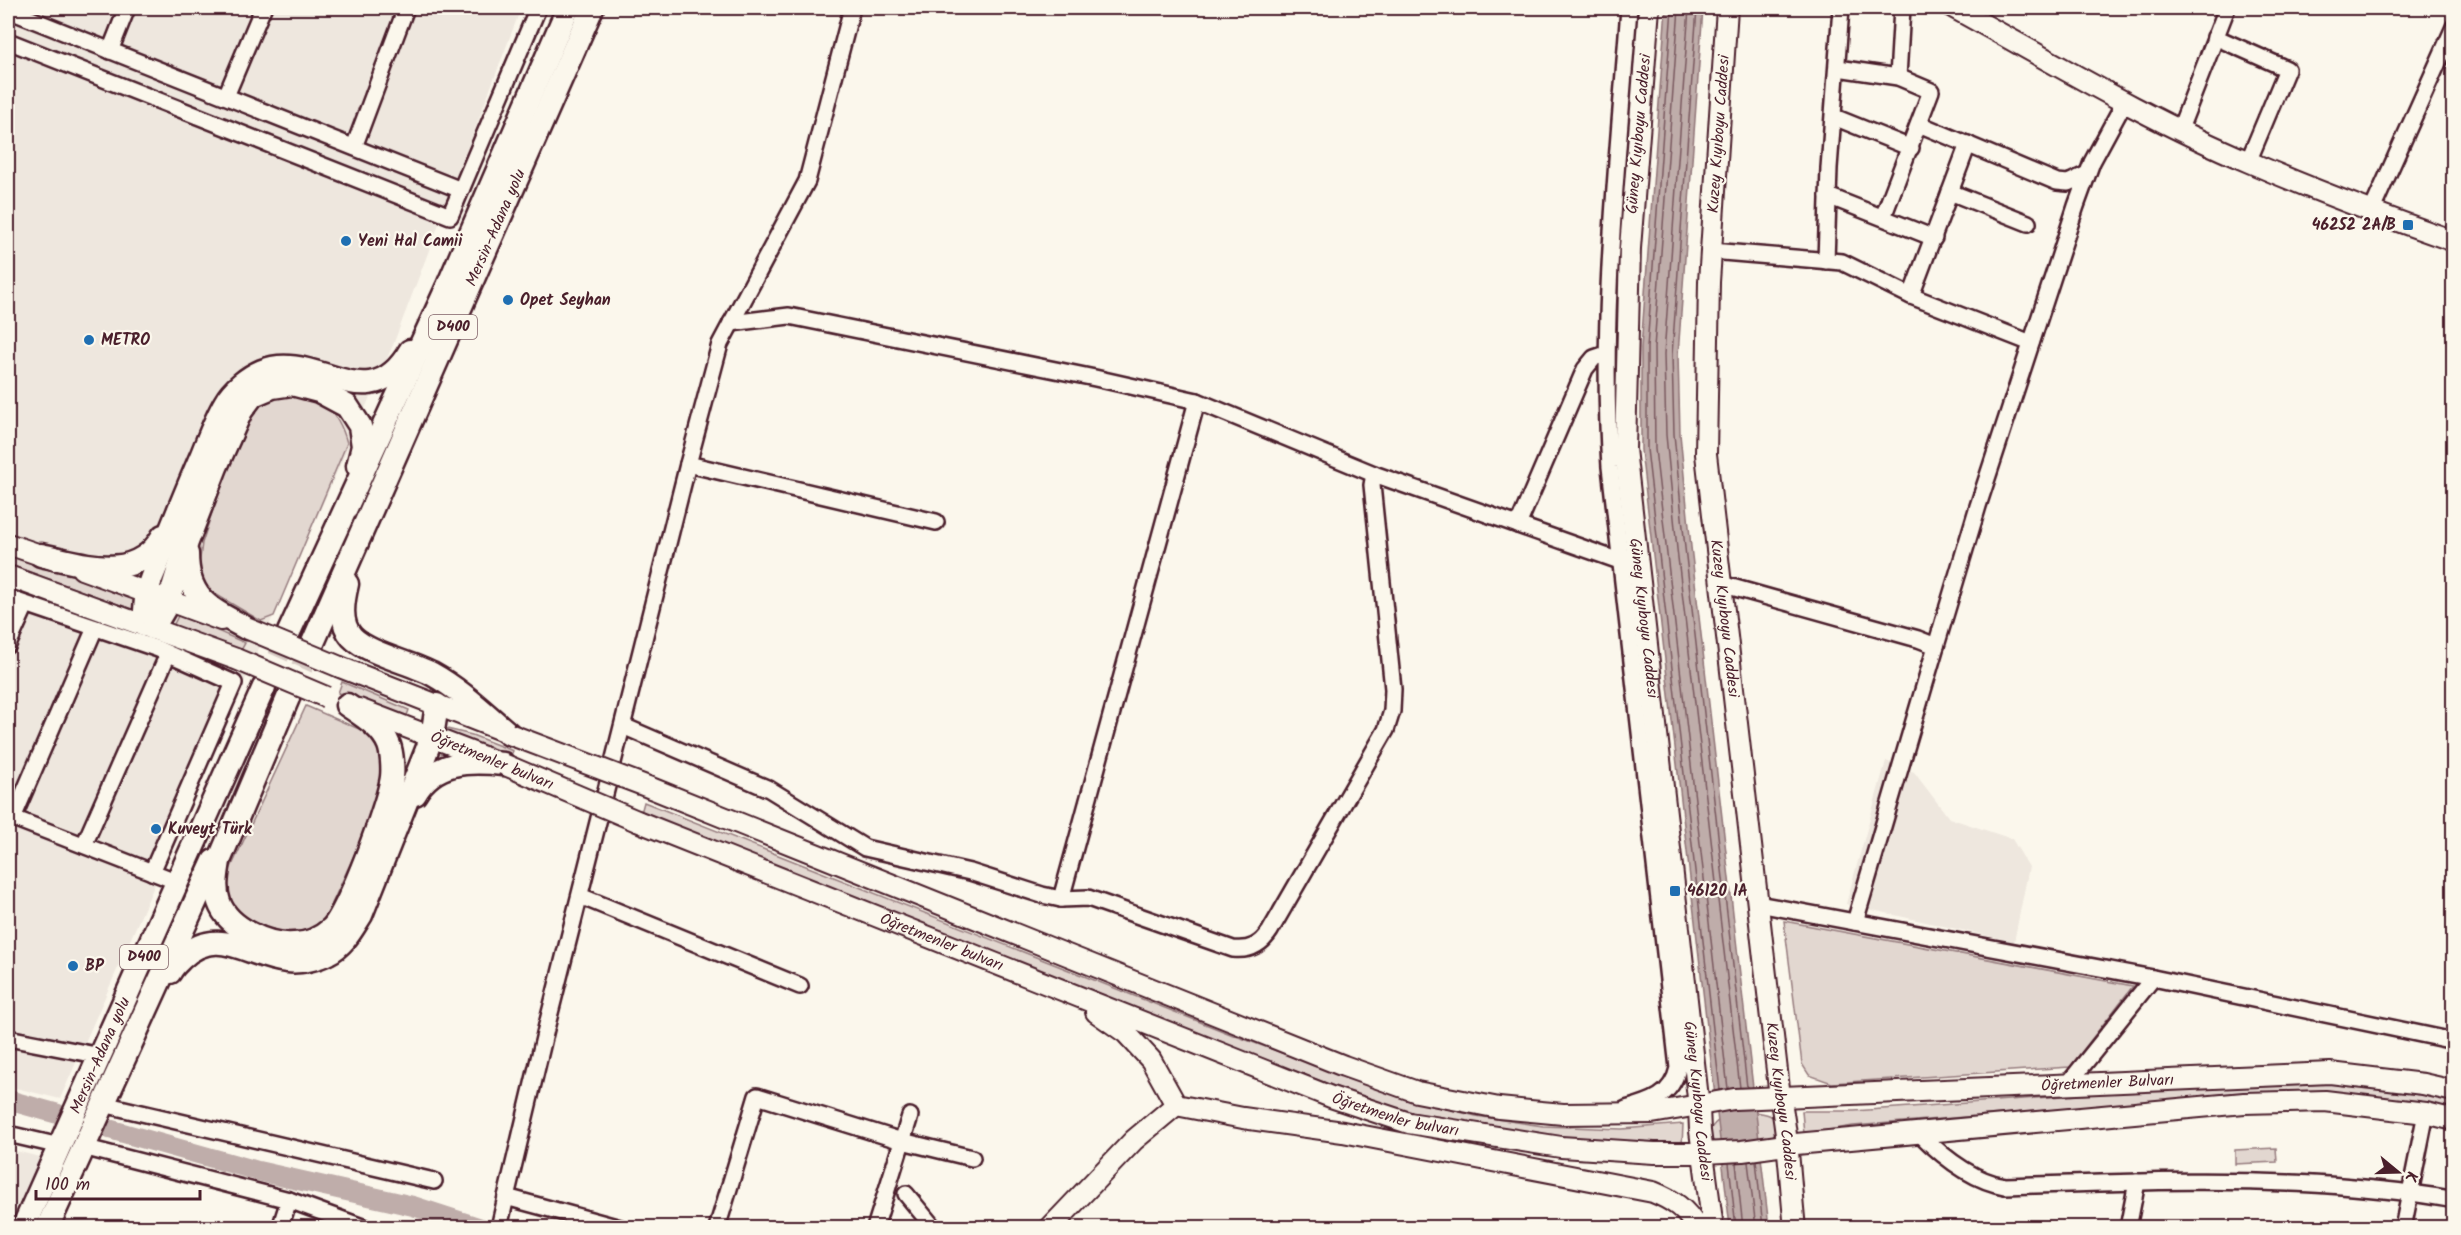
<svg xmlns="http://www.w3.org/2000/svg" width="2461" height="1235" font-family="Kalam,sans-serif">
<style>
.built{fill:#eee7de}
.green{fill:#e2d7d0;stroke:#967b7e;stroke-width:1.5}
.water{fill:#bfadaa;stroke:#907477;stroke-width:1.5}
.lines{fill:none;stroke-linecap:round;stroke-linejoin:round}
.shore{stroke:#79585e;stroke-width:1.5}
.river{stroke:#bfadaa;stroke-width:20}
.highway-tunnel{stroke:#d8ccc5;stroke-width:22;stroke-dasharray:22 11;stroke-linecap:butt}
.minor-casing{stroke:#4a1f2b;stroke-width:20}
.major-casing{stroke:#4a1f2b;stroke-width:24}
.highway-casing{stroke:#4a1f2b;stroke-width:27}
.minor{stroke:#fbf7ec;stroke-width:15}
.major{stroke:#fbf7ec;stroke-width:20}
.highway{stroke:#fbf7ec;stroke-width:22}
.major-bridge-casing{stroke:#4a1f2b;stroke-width:24;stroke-linecap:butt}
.major-bridge{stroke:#fbf7ec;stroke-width:20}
.poi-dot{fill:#1f6fb2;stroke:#fbf7ec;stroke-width:2}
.labels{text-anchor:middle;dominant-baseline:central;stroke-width:4.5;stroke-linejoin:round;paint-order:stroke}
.shield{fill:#fbf7ec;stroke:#7f6065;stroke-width:1.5}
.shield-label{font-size:15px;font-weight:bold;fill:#4a1f2b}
.street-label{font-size:16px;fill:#4a1f2b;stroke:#fbf7ec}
.poi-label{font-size:16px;font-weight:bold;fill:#4a1f2b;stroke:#fbf7ec;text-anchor:start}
</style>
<rect width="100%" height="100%" fill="#fbf7ec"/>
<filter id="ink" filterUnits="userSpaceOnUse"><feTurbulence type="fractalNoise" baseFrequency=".0167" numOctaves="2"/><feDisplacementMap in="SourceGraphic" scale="12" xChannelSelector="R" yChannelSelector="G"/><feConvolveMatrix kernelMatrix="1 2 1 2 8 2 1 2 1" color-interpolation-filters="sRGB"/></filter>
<g filter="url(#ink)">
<!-- built -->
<g class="built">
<path d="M8 8H521L393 345 60 1099 8 1086Z"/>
<path d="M1886 761 1914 772 1949 818 2012 839 2029 867 2014 942 1846 904Z"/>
<path d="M8 1149 40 1157 8 1226Z"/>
</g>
<!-- green -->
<g class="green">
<path d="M286 394C322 398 337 407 347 443L274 616 261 621 210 591 198 575 202 543 235 443 254 412 267 398Z"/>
<path d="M8 554 62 570 142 599 137 611 8 564Z"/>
<path d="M179 614 245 643 239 654 173 626Z"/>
<path d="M342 682 409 710 405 721 338 693Z"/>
<path d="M306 706 366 732 380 752 383 779 366 829 324 921 305 932 285 934 254 927 229 910 223 885Z"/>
<path d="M447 729 472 735 513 751 508 761 444 737Z"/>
<path d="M644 802 1233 1035 1410 1100 1476 1116 1543 1126 1622 1129 1683 1124 1682 1146 1541 1137 1472 1126 1406 1111 1339 1088 1227 1045 641 813Z"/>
<path d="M1784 921 2133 986 2070 1067 1832 1083 1809 1075 1802 1064Z"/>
<path d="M2316 1081 2454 1097 2453 1108 2368 1095 2259 1093 1853 1126 1804 1134 1802 1111H1854L2261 1082Z"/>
<path d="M1744 1112C1756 1112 1782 1112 1776 1130 1775 1135 1771 1138 1766 1140 1753 1145 1732 1143 1718 1145L1711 1139 1709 1132C1716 1117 1729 1115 1744 1112Z"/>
<path d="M2276 1148 2277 1162 2235 1164V1150Z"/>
</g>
<!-- water -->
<path class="water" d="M1666 8H1703L1678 355 1680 434 1691 547 1769 1227H1730L1641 450V348Z"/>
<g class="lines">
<!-- shore -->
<g class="shore">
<path d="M1672 8 1647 348V449L1720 1090"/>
<path d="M1679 8 1654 348 1655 449 1728 1089"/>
<path d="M1689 8 1664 354 1666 435 1677 549 1740 1088"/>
<path d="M1697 8 1672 355 1674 434 1685 548 1747 1087"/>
<path d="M1756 1160 1763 1228"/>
<path d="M1748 1162 1756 1228"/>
<path d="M1729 1163 1736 1228"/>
<path d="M1736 1163 1743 1228"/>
</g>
<!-- river -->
<g class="river">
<path d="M8 1100 58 1114"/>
<path d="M109 1129 258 1171 413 1206 481 1228"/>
</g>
<!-- highway-tunnel -->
<g class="highway-tunnel">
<path d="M264 687 289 632"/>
<path d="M288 698 312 645"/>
</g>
<!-- minor casing -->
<g class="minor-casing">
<g id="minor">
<path d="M8 10 461 190"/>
<path d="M2215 37 2287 69 2248 162"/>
<path d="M8 41 450 216 538 8"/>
<path d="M110 51 127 8"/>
<path d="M1838 68 1898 77 1931 91 1883 217"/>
<path d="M1898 77 1902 8"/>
<path d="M226 96 263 8"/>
<path d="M1834 117 1911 148"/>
<path d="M1919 124 2057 182 2068 183 2087 174"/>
<path d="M2180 129 2227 8"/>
<path d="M354 147 406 8"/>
<path d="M1950 192 2028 223"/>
<path d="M1828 196 1934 238"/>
<path d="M2372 210 2454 27"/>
<path d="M1711 251 1842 262 1911 296 2031 343"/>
<path d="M1826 261 1829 168 1841 8"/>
<path d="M1911 296 1968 144"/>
<path d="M731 323 789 316 1095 378 1197 401 1374 474 1628 564"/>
<path d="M688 464 720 344 807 181 852 8"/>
<path d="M1518 525 1585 369 1594 358 1606 354"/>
<path d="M1721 584 1918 639 1936 646 1855 922"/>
<path d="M8 598 158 649 234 683 152 872"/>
<path d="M8 645 26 605"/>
<path d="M1936 646 1978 506 2076 206 2092 162 2125 101"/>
<path d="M623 726 769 789 865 848 970 872 1042 895 1061 899 1088 898 1233 949C1250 951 1261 945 1270 931L1386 730 1392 711 1393 689 1372 485 1374 474"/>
<path d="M8 816 178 882"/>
<path d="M13 818 95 628"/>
<path d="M84 845 168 654"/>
<path d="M580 896 800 986"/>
<path d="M1061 899 1197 401"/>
<path d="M1758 904 2153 978"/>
<path d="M8 1038 101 1056"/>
<path d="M2068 1084 2153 978 2454 1041"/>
<path d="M103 1104 434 1181"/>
<path d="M1626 1109C1651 1102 1672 1096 1678 1068L1610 467C1600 314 1618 160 1629 8"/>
<path d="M1919 1133C1942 1156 1972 1181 2005 1186 2121 1182 2238 1177 2353 1187 2387 1190 2420 1193 2454 1200"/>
<path d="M8 1134 60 1146"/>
<path d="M83 1147 289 1200 365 1228"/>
<path d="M906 1194 934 1228"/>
<path d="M506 1197 547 1025 688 464 936 522"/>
<path d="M280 1228 289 1200"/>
<path d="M499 1228 506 1197 620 1228"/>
<path d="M717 1228 757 1096 902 1141 972 1158"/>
<path d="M875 1228 910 1116"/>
<path d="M2128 1228 2137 1182"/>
<path d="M2403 1228 2426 1113"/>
</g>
</g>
<!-- major casing -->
<g class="major-casing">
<g id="major">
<path id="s1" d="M1649 8 1630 248 1625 449 1699 1107 1700 1131 1713 1228"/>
<path id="s2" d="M1727 8 1709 282 1706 454 1780 1097C1789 1139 1790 1184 1795 1228"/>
<path d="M1954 8C2051 61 2147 119 2249 162 2316 191 2385 217 2454 241"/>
<path d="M8 544 55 560"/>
<path d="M82 569 221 620"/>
<path d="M8 576 236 659"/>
<path d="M340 667 501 730"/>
<path d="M359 709 494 761"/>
<path id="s3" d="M651 788 1344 1066 1417 1092 1499 1108 1563 1114 1652 1113 1734 1099 1759 1098 2330 1073 2423 1084 2454 1091"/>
<path id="s4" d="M637 821 1331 1097 1409 1123 1561 1147 1654 1153H1704L1742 1151 1785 1145 2244 1103 2325 1101 2426 1113 2454 1120"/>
<path d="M1096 1012 1126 1033 1151 1060 1176 1105 1243 1118 1343 1132 1653 1192C1673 1200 1686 1209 1697 1228"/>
<path d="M1050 1228 1134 1140 1176 1105"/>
</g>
</g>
<!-- highway casing -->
<g class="highway-casing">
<g id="highway">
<path d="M187 554C187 600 211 609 246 628"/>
<path d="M41 555C84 564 136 584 163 536"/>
<path d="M347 584C343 601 339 623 352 637 367 653 411 663 432 674 461 690 484 713 509 734"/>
<path d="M144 625C145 614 145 603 147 593 149 580 157 567 161 554 174 522 187 489 201 457 208 440 215 420 225 403 233 389 248 377 262 371 316 349 368 423 410 351"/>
<path d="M153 628 169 601 187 542 216 467 241 411 253 395 272 387 292 384 319 391 347 406 360 426 363 446 358 466"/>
<path d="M289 632 447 288 568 8"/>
<path id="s5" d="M312 645 592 8"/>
<path d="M288 698 219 861C217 875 214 888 219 902 228 928 268 946 294 944 308 944 321 938 331 929 348 914 389 802 392 777 393 769 392 753 389 745 382 727 363 716 347 705"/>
<path d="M415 794C434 761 468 760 503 764"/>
<path d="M170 972C173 966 178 962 182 958 218 924 248 957 287 961 299 963 317 959 328 953 344 945 352 929 361 915L432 737 437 705"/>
<path id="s6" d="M23 1228 264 687"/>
<path d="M47 1228 214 861"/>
</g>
</g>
<!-- minor -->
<use href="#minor" class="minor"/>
<!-- major -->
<use href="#major" class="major"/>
<!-- highway -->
<use href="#highway" class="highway"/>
<!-- major-bridge casing -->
<g class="major-bridge-casing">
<g id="major-bridge">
<path d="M246 628 340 667"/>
<path d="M236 659 326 697"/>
<path d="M509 734 651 788"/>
<path d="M503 764 637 821"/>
</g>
</g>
<!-- major-bridge -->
<use href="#major-bridge" class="major-bridge"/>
</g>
</g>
<!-- markers -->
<g class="poi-dot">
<rect x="2402" y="219" width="12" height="12" rx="3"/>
<circle cx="346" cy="241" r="6"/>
<circle cx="508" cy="300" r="6"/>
<circle cx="89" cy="340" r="6"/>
<circle cx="156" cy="829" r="6"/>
<rect x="1669" y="885" width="12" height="12" rx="3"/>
<circle cx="73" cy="966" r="6"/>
</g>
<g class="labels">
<!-- shield labels -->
<g class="shield">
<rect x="429" y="315" width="48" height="24" rx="4.5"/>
<rect x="120" y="945" width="48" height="24" rx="4.5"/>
</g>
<g class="shield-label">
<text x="453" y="327">D400</text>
<text x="144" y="957">D400</text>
</g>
<!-- street labels -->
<g class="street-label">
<text transform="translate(1639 134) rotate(-85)">Güney Kıyıboyu Caddesi</text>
<text transform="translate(1719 134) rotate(-86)">Kuzey Kıyıboyu Caddesi</text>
<text stroke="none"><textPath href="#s5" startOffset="456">Mersin-Adana yolu</textPath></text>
<text stroke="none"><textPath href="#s1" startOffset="612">Güney Kıyıboyu Caddesi</textPath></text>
<text stroke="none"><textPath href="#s2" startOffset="612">Kuzey Kıyıboyu Caddesi</textPath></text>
<text transform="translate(492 761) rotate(22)">Öğretmenler bulvarı</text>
<text stroke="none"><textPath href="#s4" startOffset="328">Öğretmenler bulvarı</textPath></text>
<text stroke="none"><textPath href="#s6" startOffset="189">Mersin-Adana yolu</textPath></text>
<text stroke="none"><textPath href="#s3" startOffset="1518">Öğretmenler Bulvarı</textPath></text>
<text stroke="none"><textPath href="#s1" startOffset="1098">Güney Kıyıboyu Caddesi</textPath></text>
<text stroke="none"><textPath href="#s2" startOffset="1098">Kuzey Kıyıboyu Caddesi</textPath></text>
<text stroke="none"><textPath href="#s4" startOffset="814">Öğretmenler bulvarı</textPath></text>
</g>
<!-- poi labels -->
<g class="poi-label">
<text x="2396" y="225" text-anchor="end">46252 2A/B</text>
<text x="358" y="241">Yeni Hal Camii</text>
<text x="520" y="300">Opet Seyhan</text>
<text x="101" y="340">METRO</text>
<text x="168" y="829">Kuveyt Türk</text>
<text x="1687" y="891">46120 1A</text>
<text x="85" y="966">BP</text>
</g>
</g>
<!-- margin -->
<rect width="2461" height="1235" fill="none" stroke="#fbf7ec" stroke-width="30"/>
<rect x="15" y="15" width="2431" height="1205" fill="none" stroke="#4a1f2b" stroke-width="2" filter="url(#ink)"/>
<!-- north arrow -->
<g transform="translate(2398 1172) rotate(109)" stroke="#fbf7ec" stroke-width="4.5" paint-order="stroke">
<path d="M0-4.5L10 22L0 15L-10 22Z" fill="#4a1f2b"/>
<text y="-9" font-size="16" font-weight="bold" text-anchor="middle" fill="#4a1f2b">K</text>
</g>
<!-- scale -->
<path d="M36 1190v9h164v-9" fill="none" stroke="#4a1f2b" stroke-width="3"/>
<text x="45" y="1190" font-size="18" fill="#4a1f2b" stroke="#fbf7ec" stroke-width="4.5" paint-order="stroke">100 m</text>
</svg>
